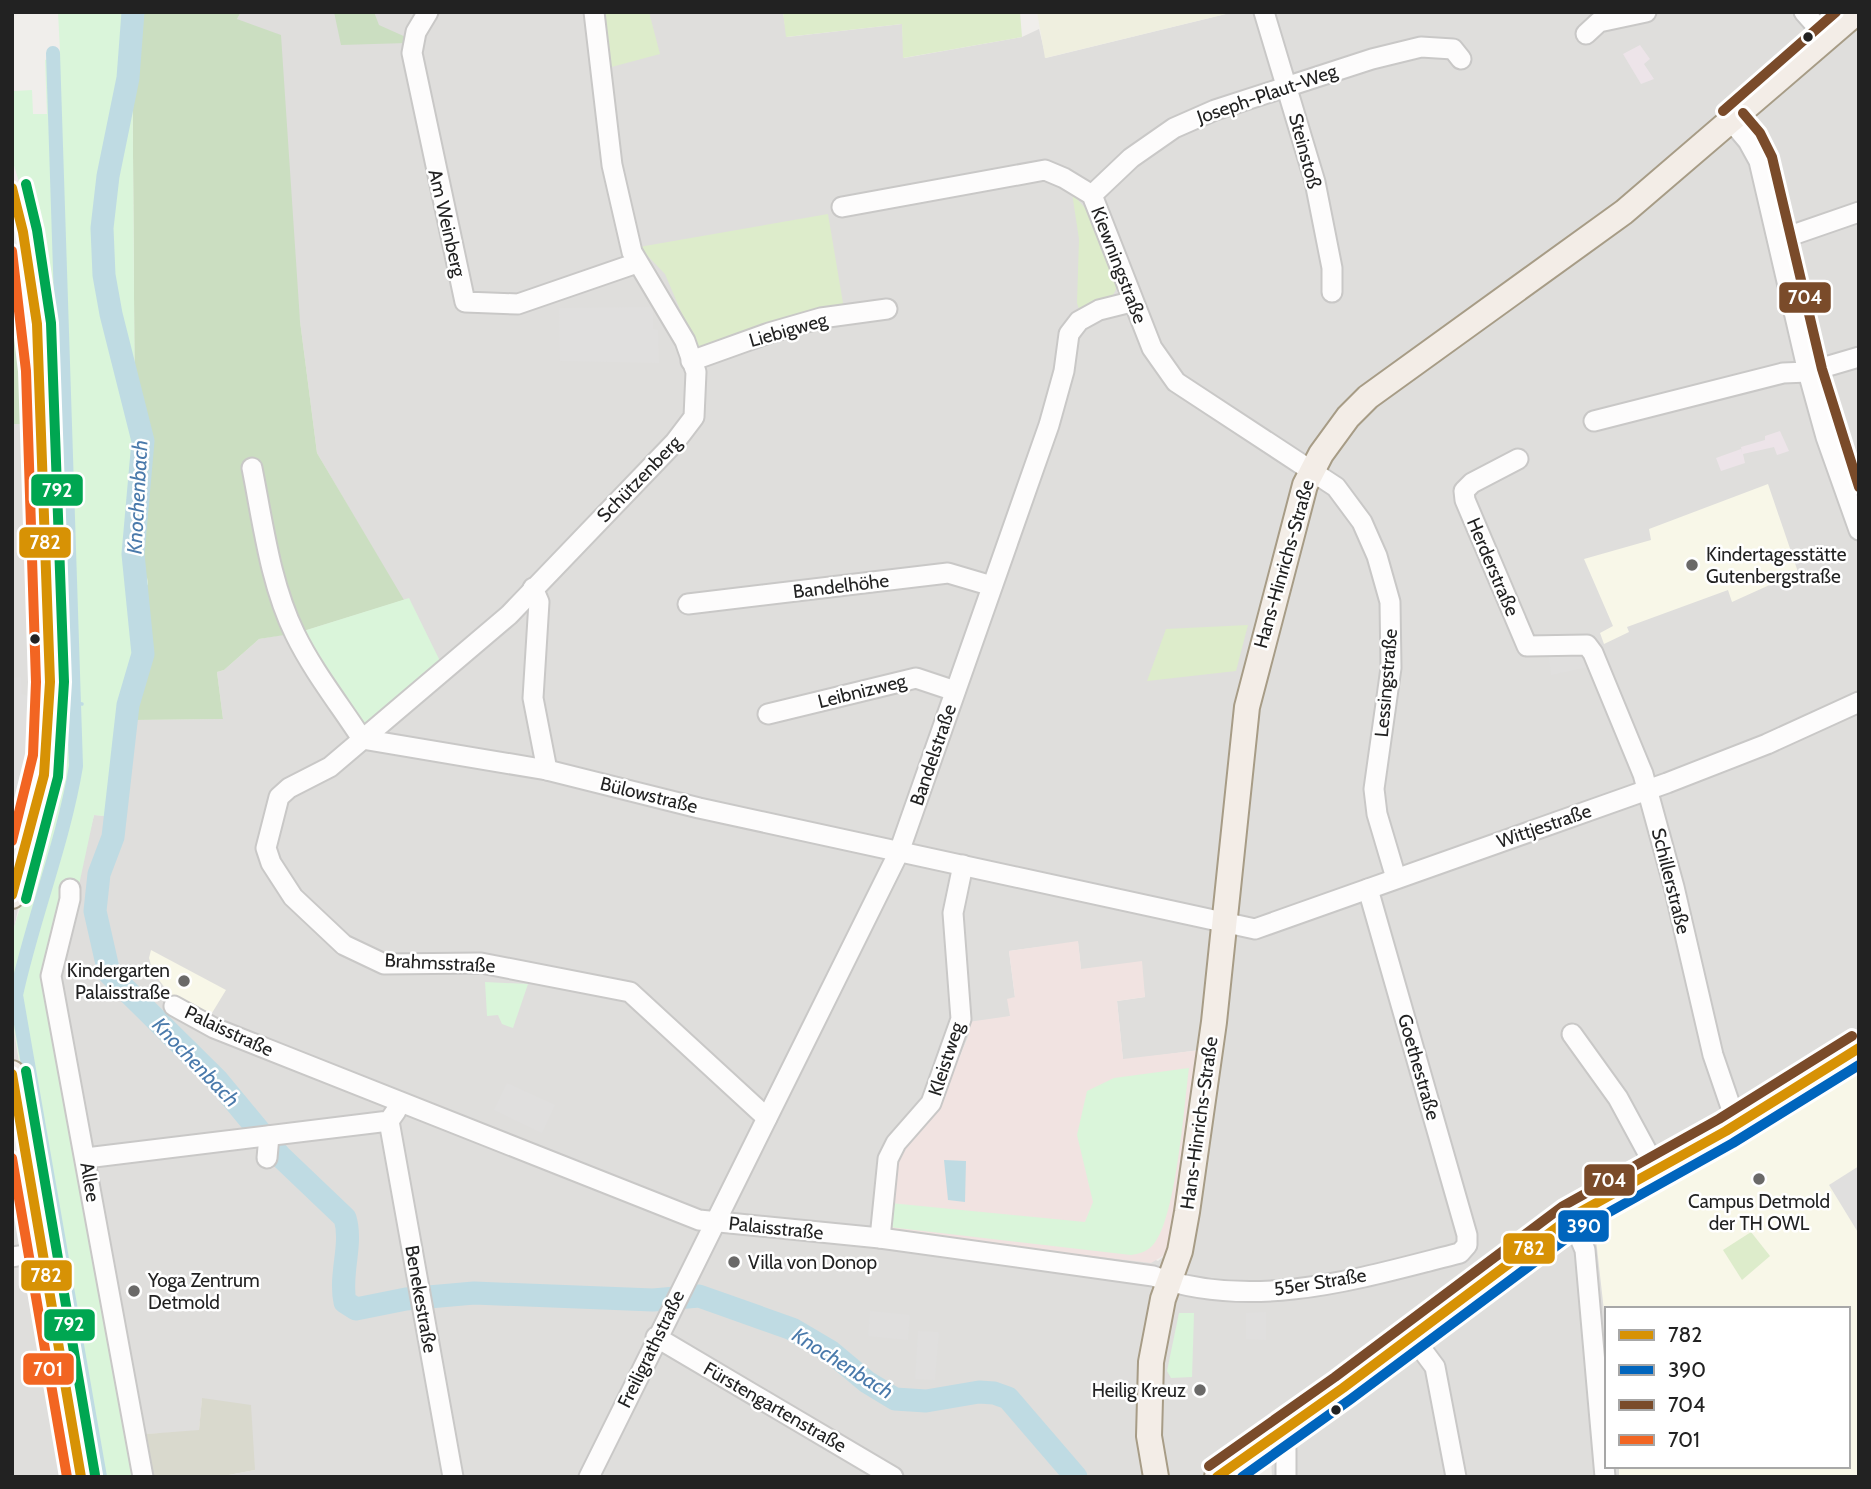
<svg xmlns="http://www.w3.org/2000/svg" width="1871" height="1489" font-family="Cabin,sans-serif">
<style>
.residential{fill:#dfdedc;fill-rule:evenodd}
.commercial{fill:#f1e3e1}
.industrial{fill:#ede4e9}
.education{fill:#f8f7e8}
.construction{fill:#d9d9cd}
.farmland{fill:#efefdf}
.grass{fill:#ddeccb}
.forest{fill:#cbdec1}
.park{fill:#daf5da}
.parking{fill:#e0dfde}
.water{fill:#bfdbe3}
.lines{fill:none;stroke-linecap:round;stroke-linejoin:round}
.stream{stroke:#bfdbe3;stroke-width:3.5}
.canal{stroke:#bfdbe3;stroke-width:14}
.river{stroke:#bfdbe3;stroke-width:23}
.minor-casing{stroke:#c9c8c7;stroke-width:23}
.major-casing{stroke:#a79c86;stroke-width:28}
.minor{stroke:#fdfcfc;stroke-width:19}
.major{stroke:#f3ede7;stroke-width:24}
.bus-1-casing{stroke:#fff;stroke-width:16}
.bus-2-casing{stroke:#fff;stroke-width:16}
.bus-3-casing{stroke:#fff;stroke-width:16}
.bus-4-casing{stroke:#fff;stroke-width:16}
.bus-5-casing{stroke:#fff;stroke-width:16}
.bus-1{stroke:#d79205;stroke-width:10}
.bus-2{stroke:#0065bd;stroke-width:10}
.bus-3{stroke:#7a4b2a;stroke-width:10}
.bus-4{stroke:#f26522;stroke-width:10}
.bus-5{stroke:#00a651;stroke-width:10}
.bus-dot{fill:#222;stroke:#fff;stroke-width:2.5}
.poi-dot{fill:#6a6968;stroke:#fff;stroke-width:2.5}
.labels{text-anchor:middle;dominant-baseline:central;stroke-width:5;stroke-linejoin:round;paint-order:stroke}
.street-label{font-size:19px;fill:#222;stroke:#fff}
.poi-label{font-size:19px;fill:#222;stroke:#fff;text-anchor:start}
.water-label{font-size:21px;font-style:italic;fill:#4a7aab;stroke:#fff}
.line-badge{stroke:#fff;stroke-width:2.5}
.badge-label{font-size:19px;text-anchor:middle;font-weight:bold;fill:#fff}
</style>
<rect width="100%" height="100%" fill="#f0eeeb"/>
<!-- residential -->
<g class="residential">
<path d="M241 12H783L787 37 902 24 904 58 1022 37 1039 29 1046 58 1234 12H1859V1477H1272L1271 1457 1246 1477H218L255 1470 202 1399 199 1431 147 1434 154 1477H138L53 976 94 815 122 817 134 736 133 720 223 719 217 672 224 670 259 639 292 633 403 600 317 453 300 321 237 19ZM1078 942 1081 969 1142 978 1145 997 1117 1001 1123 1060 1200 1050 1168 1253 1158 1261 901 1143 935 1114 969 1035 1010 1016 1015 998 1009 951ZM1607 1309H1848V1466H1607Z"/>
<path d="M53 416 62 716 53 794 44 834 19 904 12 939V424Z"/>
<path d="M12 1017 17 1050 91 1477H12Z"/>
</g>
<!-- commercial -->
<path class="commercial" d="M1078 941 1081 969 1142 961 1145 997 1117 1001 1123 1059 1201 1050 1168 1253 1151 1263 886 1232 894 1155 901 1143 935 1114 969 1035 968 1022 1010 1016 1007 999 1015 997 1009 951Z"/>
<!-- industrial -->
<g class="industrial">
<path d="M1640 45 1650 59 1644 64 1654 79 1641 84 1623 54Z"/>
<path d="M1780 431 1789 451 1777 455 1774 447 1743 454 1745 463 1721 471 1716 458 1741 449 1742 453 1741 447 1765 440V436Z"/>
</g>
<!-- education -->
<g class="education">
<path d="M1768 484 1798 572 1732 602 1728 590 1627 627 1629 632 1604 644 1600 633 1613 626 1584 559 1651 540 1649 529Z"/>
<path d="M151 950 226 990 212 1013 174 1000 153 972 149 958Z"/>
<path d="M1859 1063V1477H1619V1466H1848V1309H1607V1338L1595 1230 1605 1208 1752 1129Z"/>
</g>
<!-- construction -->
<path class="construction" d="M202 1398 251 1405 255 1470 218 1477H154L146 1434 199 1430Z"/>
<!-- farmland -->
<path class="farmland" d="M1037 12H1234L1045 58Z"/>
<!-- grass -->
<g class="grass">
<path d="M597 12H649L660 54 604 69Z"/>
<path d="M783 12H1020L1022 37 903 58 902 24 786 37Z"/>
<path d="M1072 193 1091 215 1117 284C1114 304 1097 306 1080 312L1077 303 1079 239Z"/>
<path d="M828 214 844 309 699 354 665 274 639 247Z"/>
<path d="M1248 625 1236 671 1147 681 1166 629Z"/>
<path d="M1751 1232 1770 1256 1742 1280 1723 1250Z"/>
</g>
<!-- forest -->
<g class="forest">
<path d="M132 12H241L237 19 281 35 300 321 317 453 404 600 297 633 259 639 224 670 217 672 223 719 133 720 136 587 148 584 147 578H136Z"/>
<path d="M334 12H374L379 25 408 38 407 43 341 45Z"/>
<path d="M12 262 20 293 25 424H12Z"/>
</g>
<!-- park -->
<g class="park">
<path d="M58 12H132L136 578H147L148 585 136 588 134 736 122 818 94 815 76 899 53 976 138 1477H91L12 1017 13 930 44 834 53 794 62 716 53 416 38 263 31 221 12 159V73L14 91 32 90 33 114H47L45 60 50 59 49 52 60 51Z"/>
<path d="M409 598 440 661 364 726 297 633Z"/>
<path d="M485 982 528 984 513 1028 502 1024 498 1015 487 1016Z"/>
<path d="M1189 1068C1184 1104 1176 1225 1151 1247 1145 1252 1139 1254 1131 1255L889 1227 890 1203 1085 1222 1093 1202 1077 1135 1087 1091 1114 1078Z"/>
<path d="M1179 1313H1194L1192 1377 1171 1378 1167 1371Z"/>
</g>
<!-- parking -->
<g class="parking">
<path d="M653 307V329L658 330 659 363 560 361 559 308Z"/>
<path d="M1548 651 1583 652 1588 667 1551 675Z"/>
<path d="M21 677 22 694 31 697 28 741 24 779 16 818H12V678Z"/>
<path d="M507 1083 555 1105 542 1133 494 1110Z"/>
<path d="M1859 1166V1234L1829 1185Z"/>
<path d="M870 1311 910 1315 908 1340 868 1336Z"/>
<path d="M1266 1312V1340L1246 1339V1313Z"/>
<path d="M918 1331 939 1332 935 1380 915 1379Z"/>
</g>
<!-- water -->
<path class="water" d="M944 1160 966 1161 965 1202 948 1200Z"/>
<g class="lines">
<!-- stream -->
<path class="stream" d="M75 703 82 704"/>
<!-- canal -->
<path class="canal" d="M53 53 76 766C63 844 33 917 16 995L100 1477"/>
<!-- river -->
<path class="river" d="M133 12 128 78 108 176 102 228 104 275 111 314 143 441 133 554 143 654 128 705 113 837 99 874 95 911 109 973 218 1081 280 1156 345 1218C353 1245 339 1274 345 1302L356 1309 406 1299 474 1293 653 1300 699 1296 792 1329 831 1352 867 1382 895 1399 926 1401 979 1392 994 1393 1008 1398 1076 1477"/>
<!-- minor casing -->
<g class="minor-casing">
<g id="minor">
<path d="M428 12 416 32 412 53 465 302 518 304 637 263"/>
<path d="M594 12 612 165 632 252 685 341 696 372 694 417 675 442 509 615 330 767 289 788 279 797 266 848 271 863 293 897 344 945 384 964 481 963 630 992 767 1118"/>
<path d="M1264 12 1315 182 1332 268V292"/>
<path d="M1804 12 1827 38"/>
<path d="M1586 34 1599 22 1646 12"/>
<path d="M1732 122 1748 141 1759 161 1808 372 1826 437 1859 530"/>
<path d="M1092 195 1131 158 1174 128 1215 110 1372 59 1421 47 1453 49 1461 59"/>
<path d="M842 207 1045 170 1064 178 1092 195 1152 348 1176 382 1336 487 1362 522 1377 556 1390 602 1391 668 1374 789 1377 814 1396 878"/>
<path d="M1778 240 1859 212"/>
<path d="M691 361 769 333 821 318 887 309"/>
<path d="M1594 421 1783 373 1808 372 1859 357"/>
<path d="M1518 459 1472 483 1464 491 1465 500 1527 646 1587 645 1593 653 1643 774 1674 887 1713 1055 1737 1125"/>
<path d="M252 468C263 523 270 583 295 634 313 671 340 705 362 739"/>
<path d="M533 588 539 602 533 698 547 770"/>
<path d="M688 604 948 573 992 586"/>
<path d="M768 714 916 678 955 691"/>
<path d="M362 739 547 770 699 808 1255 929 1667 783 1767 744 1859 702"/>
<path d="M70 889V899L51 976 143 1477"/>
<path d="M174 1006 214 1028 699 1220 880 1238 1153 1276C1254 1312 1361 1278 1460 1253L1467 1245V1235L1368 889"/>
<path d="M1572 1034 1618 1098 1657 1170"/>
<path d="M389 1121 453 1477"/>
<path d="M86 1158 389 1121 396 1111"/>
<path d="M267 1158 269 1136"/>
<path d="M1571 1217 1585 1250 1605 1477"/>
<path d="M880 1238 888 1159 896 1143 931 1103 961 1019 953 913 963 865"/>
<path d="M12 1257 42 1252"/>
<path d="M1412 1336 1435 1367 1456 1477"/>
<path d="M656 1337 893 1477"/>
<path d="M1279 1435 1286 1450V1477"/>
<path d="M589 1477 899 852 1049 425 1064 371 1069 334 1079 321 1099 310 1131 302"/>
</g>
</g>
<!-- major casing -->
<g class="major-casing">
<g id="major">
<path d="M12 896C23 849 41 804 47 756 56 675 46 591 44 510"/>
<path d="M12 1073 81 1477"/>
<path d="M1156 1477 1149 1436 1151 1362 1163 1299 1180 1251 1187 1212 1214 1022 1247 707 1305 485 1321 454 1348 417 1368 397 1624 212 1857 12"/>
<path d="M1217 1477 1343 1388 1571 1217 1726 1131 1859 1048"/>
</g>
</g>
<!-- minor -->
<use href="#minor" class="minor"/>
<!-- major -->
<use href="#major" class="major"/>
<!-- bus-1 casing -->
<g class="bus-1-casing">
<g id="bus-1">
<path d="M12 188 23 232 37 324 50 682 44 775 12 895"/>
<path d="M12 1074 81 1477"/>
<path d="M1217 1477 1343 1388 1571 1217 1726 1131 1859 1048"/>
</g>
</g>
<!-- bus-2 casing -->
<g class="bus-2-casing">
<path id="bus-2" d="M1242 1477 1351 1399 1579 1229 1733 1143 1859 1065"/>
</g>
<!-- bus-3 casing -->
<g class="bus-3-casing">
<g id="bus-3">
<path d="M1723 111 1836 12"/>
<path d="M1743 113 1760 133 1772 157 1822 369 1859 487"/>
<path d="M1209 1466 1335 1377 1563 1206 1719 1119 1852 1036"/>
</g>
</g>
<!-- bus-4 casing -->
<g class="bus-4-casing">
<g id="bus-4">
<path d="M12 251 26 371 36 682 33 755 12 841"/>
<path d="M12 1158 67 1477"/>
</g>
</g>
<!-- bus-5 casing -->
<g class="bus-5-casing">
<g id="bus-5">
<path d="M26 899 58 777 64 682 51 323 37 230 26 184"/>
<path d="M26 1071 95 1475"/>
</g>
</g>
<!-- bus-1 -->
<use href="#bus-1" class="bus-1"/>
<!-- bus-2 -->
<use href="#bus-2" class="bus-2"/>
<!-- bus-3 -->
<use href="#bus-3" class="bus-3"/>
<!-- bus-4 -->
<use href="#bus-4" class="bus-4"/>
<!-- bus-5 -->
<use href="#bus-5" class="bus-5"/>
</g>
<!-- markers -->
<g class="bus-dot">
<circle cx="1808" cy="37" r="6"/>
<circle cx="35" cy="639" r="6"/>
<circle cx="1336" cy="1410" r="6"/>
</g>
<g class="poi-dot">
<circle cx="1692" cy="565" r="7"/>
<circle cx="184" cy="981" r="7"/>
<circle cx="1759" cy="1179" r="7"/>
<circle cx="734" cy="1262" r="7"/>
<circle cx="134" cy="1291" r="7"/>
<circle cx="1200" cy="1390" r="7"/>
</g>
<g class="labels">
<!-- street labels -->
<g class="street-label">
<text transform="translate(1267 94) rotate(-19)">Joseph-Plaut-Weg</text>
<text transform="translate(1305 151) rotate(75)">Steinstoß</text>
<text transform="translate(447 223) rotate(77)">Am Weinberg</text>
<text transform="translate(1119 265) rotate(69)">Kiewningstraße</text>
<text transform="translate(788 330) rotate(-16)">Liebigweg</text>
<text transform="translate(639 479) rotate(-46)">Schützenberg</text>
<text transform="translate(1284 564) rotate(-74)">Hans-Hinrichs-Straße</text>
<text transform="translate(1493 567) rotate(67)">Herderstraße</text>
<text transform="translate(841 586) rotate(-7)">Bandelhöhe</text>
<text transform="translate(1386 683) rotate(-85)">Lessingstraße</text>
<text transform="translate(862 691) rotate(-14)">Leibnizweg</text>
<text transform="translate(933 755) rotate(-71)">Bandelstraße</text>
<text transform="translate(649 795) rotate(14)">Bülowstraße</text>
<text transform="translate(1544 826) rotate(-19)">Wittjestraße</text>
<text transform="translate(1671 881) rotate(76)">Schillerstraße</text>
<text transform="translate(440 963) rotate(3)">Brahmsstraße</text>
<text transform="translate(229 1031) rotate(25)">Palaisstraße</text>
<text transform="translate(946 1059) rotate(-72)">Kleistweg</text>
<text transform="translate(1419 1067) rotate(74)">Goethestraße</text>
<text transform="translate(1199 1123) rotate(-82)">Hans-Hinrichs-Straße</text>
<text transform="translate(90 1182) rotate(80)">Allee</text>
<text transform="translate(776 1228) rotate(6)">Palaisstraße</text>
<text transform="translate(1320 1282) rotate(-9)">55er Straße</text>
<text transform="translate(421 1299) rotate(80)">Benekestraße</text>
<text transform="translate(651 1349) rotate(-64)">Freiligrathstraße</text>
<text transform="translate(775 1407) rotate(30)">Fürstengartenstraße</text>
</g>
<!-- poi labels -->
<g class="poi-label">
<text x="1706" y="554">Kindertagesstätte<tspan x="1706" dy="22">Gutenbergstraße</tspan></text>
<text x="170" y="970" text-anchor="end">Kindergarten<tspan x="170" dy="22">Palaisstraße</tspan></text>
<text x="1759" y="1201" text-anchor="middle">Campus Detmold<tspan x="1759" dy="22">der TH OWL</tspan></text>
<text x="748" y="1262">Villa von Donop</text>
<text x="148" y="1280">Yoga Zentrum<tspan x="148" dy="22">Detmold</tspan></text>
<text x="1186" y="1390" text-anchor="end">Heilig Kreuz</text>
</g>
<!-- water labels -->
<g class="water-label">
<text transform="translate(137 497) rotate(-87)">Knochenbach</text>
<text transform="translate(196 1062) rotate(46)">Knochenbach</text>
<text transform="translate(843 1363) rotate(32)">Knochenbach</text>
</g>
</g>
<g class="line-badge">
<rect x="1778" y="281" width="54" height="33" rx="7" fill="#7a4b2a"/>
<rect x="30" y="473" width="54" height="34" rx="7" fill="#00a651"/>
<rect x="18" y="526" width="54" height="33" rx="7" fill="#d79205"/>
<rect x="1583" y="1163" width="53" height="34" rx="7" fill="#7a4b2a"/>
<rect x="1557" y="1209" width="53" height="34" rx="7" fill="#0065bd"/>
<rect x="1502" y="1232" width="54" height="33" rx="7" fill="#d79205"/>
<rect x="20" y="1259" width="53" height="33" rx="7" fill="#d79205"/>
<rect x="43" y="1308" width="53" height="34" rx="7" fill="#00a651"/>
<rect x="22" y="1352" width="53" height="34" rx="7" fill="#f26522"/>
</g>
<g class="badge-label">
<text x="1805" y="304">704</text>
<text x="57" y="497">792</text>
<text x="45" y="549">782</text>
<text x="1609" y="1187">704</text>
<text x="1584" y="1233">390</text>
<text x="1529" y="1255">782</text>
<text x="46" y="1282">782</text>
<text x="69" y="1331">792</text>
<text x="48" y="1376">701</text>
</g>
<!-- border -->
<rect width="1871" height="1489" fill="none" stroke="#222222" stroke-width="28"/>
<!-- legend -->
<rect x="1605" y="1307" width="245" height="161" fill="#ffffff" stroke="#a7a7a7" stroke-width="2"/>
<rect x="1619" y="1330" width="35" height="10" fill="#d79205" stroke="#a7a7a7" stroke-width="2"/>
<text x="1668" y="1342" font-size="21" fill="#222222">782</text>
<rect x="1619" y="1365" width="35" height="10" fill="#0065bd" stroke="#a7a7a7" stroke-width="2"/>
<text x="1668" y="1377" font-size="21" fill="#222222">390</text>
<rect x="1619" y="1400" width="35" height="10" fill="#7a4b2a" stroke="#a7a7a7" stroke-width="2"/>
<text x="1668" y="1412" font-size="21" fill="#222222">704</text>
<rect x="1619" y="1435" width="35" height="10" fill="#f26522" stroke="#a7a7a7" stroke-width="2"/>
<text x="1668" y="1447" font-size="21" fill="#222222">701</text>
</svg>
